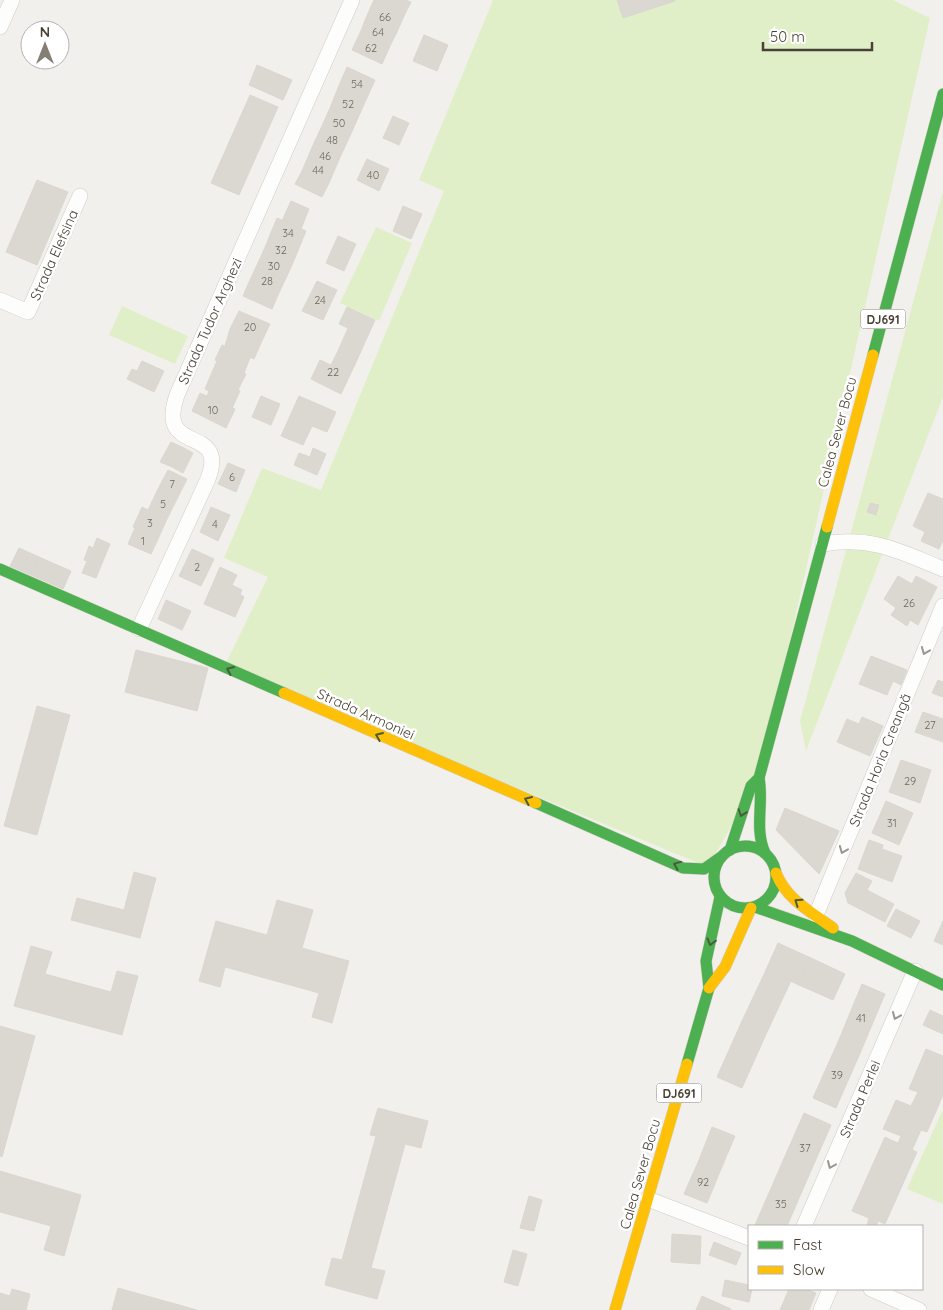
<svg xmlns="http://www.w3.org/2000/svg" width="943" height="1310" font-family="Quicksand,sans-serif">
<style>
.green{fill:#e1efc9}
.building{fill:#dbd7d1;stroke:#dbd7d0}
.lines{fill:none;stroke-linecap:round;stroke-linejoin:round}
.street-casing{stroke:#cfccc7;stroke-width:16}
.fast-casing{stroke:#d4cec3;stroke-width:12}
.slow-casing{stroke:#d4cec3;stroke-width:12}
.street{stroke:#fdfdfc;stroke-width:15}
.fast{stroke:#4caf50;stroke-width:11}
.slow{stroke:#ffc107;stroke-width:11}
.oneway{stroke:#9b968f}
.oneway2{stroke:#4a5c3c}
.labels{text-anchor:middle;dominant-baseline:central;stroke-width:5;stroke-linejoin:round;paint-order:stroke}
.number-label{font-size:11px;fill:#70685e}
.shield{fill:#fff;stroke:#807a72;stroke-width:1}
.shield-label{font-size:12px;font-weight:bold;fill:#4a4135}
.street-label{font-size:14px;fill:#4a4135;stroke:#fff}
</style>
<rect width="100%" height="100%" fill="#f2f0ec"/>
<!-- green -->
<g class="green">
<path d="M493 0H893L930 18 759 778 708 867 224 667 268 577 224 558 262 468 321 490 444 191 419 180Z"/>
<path d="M943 191V397L806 751 800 721Z"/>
<path d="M376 227 412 243 379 321 340 303Z"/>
<path d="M122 306 188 336 175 364 109 335Z"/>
<path d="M943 1109V1204L907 1189Z"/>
</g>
<!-- building -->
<g class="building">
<path d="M374 0H405L411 2 404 16 373 2Z"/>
<path d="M617 0H674L675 1 623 18Z"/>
<path d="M373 2 404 16 397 32 366 18Z"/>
<path d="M366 18 397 32 390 46 360 33Z"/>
<path d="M360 33 390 46 382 64 352 50Z"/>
<path d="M424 35 448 45 437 71 413 61Z"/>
<path d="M257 65 292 80 283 100 249 85Z"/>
<path d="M347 67 375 80 366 100 338 88Z"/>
<path d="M338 88 366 100 357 120 330 108Z"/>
<path d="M250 95 278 107 239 195 211 183Z"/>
<path d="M330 108 357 120 349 138 322 126Z"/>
<path d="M393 116 409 123 399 145 383 138Z"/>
<path d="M322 126 349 138 341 155 314 143Z"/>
<path d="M314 143 341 155 335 169 308 157Z"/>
<path d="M308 157 335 169 329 183 302 171Z"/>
<path d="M367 159 389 169 379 191 357 180Z"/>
<path d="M302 171 329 183 322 197 295 184Z"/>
<path d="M37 180 68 192 37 265 6 252Z"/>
<path d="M291 201 309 209 301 229 282 221Z"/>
<path d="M403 206 422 214 411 239 393 231Z"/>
<path d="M277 218 306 231 299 248 270 235Z"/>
<path d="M270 235 299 248 292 265 263 252Z"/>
<path d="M338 236 356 244 344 271 326 263Z"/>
<path d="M263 252 292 265 285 280 256 267Z"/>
<path d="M256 267 285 280 278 295 249 282Z"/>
<path d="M317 281 337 290 323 320 302 311Z"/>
<path d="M249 282 278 295 272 309 243 296Z"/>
<path d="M347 307 375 320 357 360 338 351 348 328 339 324Z"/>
<path d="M239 311 270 324 261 343 230 329Z"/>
<path d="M230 329 261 343 254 359 225 346Z"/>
<path d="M222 345 250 358 244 373 215 360Z"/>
<path d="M338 351 357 360 341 394 311 379 320 360 331 365Z"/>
<path d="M142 361 164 371 154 392 127 379 132 369 137 371Z"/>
<path d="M217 361 246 374 238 390 210 377Z"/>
<path d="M210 377 240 391 232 408 207 396 209 391 205 389Z"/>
<path d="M200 393 235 409 226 428 192 411Z"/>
<path d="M261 396 280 404 271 425 252 417Z"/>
<path d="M299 396 336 412 327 432 312 426 303 445 281 436Z"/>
<path d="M171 442 182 447 172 467 160 462Z"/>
<path d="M182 447 193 453 183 473 172 467Z"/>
<path d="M313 448 326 454 317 475 294 465 299 453 310 457Z"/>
<path d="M228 463 245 470 236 492 218 484Z"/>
<path d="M168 470 187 479 177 499 158 489Z"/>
<path d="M158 489 177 499 167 519 148 510Z"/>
<path d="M928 493 943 499V540L939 549 921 541 925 532 913 526Z"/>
<path d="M870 503 879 505 876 515 867 512Z"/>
<path d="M142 507 167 519 158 539 133 527Z"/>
<path d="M211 507 230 515 218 541 200 532Z"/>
<path d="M135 528 158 539 151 554 128 544Z"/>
<path d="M97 538 110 544 96 578 82 573 87 561 84 560 89 546 93 548Z"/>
<path d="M19 548 39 557 31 575 10 566Z"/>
<path d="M192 549 214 559 201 586 179 576Z"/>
<path d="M39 557 71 571 63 589 31 575Z"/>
<path d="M220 567 237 575 232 585 242 590 240 594 244 597 235 617 204 604Z"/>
<path d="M898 576 912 584 916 576 937 587 918 625 910 620 907 626 891 615 896 608 884 599Z"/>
<path d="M166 600 191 611 182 630 158 619Z"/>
<path d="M136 650 208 668 197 711 125 692Z"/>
<path d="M871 656 907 670 901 685 893 681 887 695 859 684Z"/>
<path d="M938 680 943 682V697L932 693Z"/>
<path d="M37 706 70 715 37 835 4 826Z"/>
<path d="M923 712 943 719V742L915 732Z"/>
<path d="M862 717 883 726 870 756 837 742 847 719 859 724Z"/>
<path d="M901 760 931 770 920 803 889 792Z"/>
<path d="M886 801 913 813 899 845 872 833Z"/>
<path d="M785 808 839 831 819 874 776 830Z"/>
<path d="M869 840 883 845 882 849 902 856 892 882 858 869Z"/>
<path d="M134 872 156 878 140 938 71 920 77 898 124 910Z"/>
<path d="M856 873 872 881 867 890 894 904 885 922 848 903 845 893Z"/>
<path d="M277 900 313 910 302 948 349 961 332 1023 312 1017 319 993 225 967 220 987 199 981 216 921 267 935Z"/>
<path d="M896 909 920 921 911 938 887 926Z"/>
<path d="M943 921V945L934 941Z"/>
<path d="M778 943 811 958 799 985 766 970Z"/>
<path d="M31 946 52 952 45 974 111 992 117 971 138 976 122 1035 14 1006Z"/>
<path d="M811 958 845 974 833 1000 799 985Z"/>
<path d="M766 970 791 981 767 1032 742 1021Z"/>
<path d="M862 984 885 994 861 1051 838 1042Z"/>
<path d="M930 1010 943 1016V1034L923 1025Z"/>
<path d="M742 1021 767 1032 742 1088 717 1077Z"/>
<path d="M0 1026 35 1036 2 1157 0 1156Z"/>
<path d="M838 1042 861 1051 836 1108 813 1098Z"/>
<path d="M926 1049 943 1056V1095L927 1132 921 1130 912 1150 898 1143 901 1136 883 1129 896 1100 911 1106 918 1092 909 1089Z"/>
<path d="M378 1108 428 1121 421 1148 405 1144 371 1268 385 1271 377 1299 325 1285 332 1258 342 1260 376 1136 370 1135Z"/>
<path d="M804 1113 831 1125 806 1182 779 1170Z"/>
<path d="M712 1127 735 1136 721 1169 699 1160Z"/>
<path d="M885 1137 917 1152 885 1224 878 1221 876 1226H867L869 1218 852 1211Z"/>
<path d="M699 1160 721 1169 707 1203 684 1194Z"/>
<path d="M779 1170 806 1182 787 1226H757L755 1225Z"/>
<path d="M0 1171 81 1195 64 1256 44 1250 51 1226 0 1212Z"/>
<path d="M529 1196 542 1200 534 1231 520 1228Z"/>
<path d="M672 1234 701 1236 700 1264 671 1262Z"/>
<path d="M714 1242 741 1253 736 1265 709 1255Z"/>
<path d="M513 1250 527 1254 518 1286 504 1282Z"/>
<path d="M725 1280 749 1285V1289H752L749 1302 722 1296Z"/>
<path d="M118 1288 197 1310H112Z"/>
<path d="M12 1289 30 1294 26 1310H0V1293L10 1296Z"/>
<path d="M789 1289H806L816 1293 809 1310H780Z"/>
<path d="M702 1296 731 1309 730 1310H696Z"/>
</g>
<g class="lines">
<!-- street casing -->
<g class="street-casing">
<g id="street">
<path d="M0 27 12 0"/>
<path d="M0 300 28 312 80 196"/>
<path d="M823 544C872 536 899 551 943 569"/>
<path d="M139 629 208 479C229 422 155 458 177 395L352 0"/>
<path d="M816 915 943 606"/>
<path d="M648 1199 749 1238"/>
<path d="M804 1226 915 971"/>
<path d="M871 1289 919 1310"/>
<path d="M821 1310 830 1289"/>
</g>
</g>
<!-- fast casing -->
<g class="fast-casing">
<g id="fast">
<path d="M873 355 943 94"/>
<path d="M0 569 284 693"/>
<path d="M759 778C764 803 754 828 765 853"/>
<path d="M536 803 683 868 704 869 721 857"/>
<circle cx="745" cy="877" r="31"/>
<path d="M730 850 751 786 759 778 827 527"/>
<path d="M755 907 852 941 943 985"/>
<path d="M687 1064 709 988 706 961 720 897"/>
</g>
</g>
<!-- slow casing -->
<g class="slow-casing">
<g id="slow">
<path d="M827 527 873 355"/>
<path d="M284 693 536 803"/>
<path d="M776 873C786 899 811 912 833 928"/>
<path d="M709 988 725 967 751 908"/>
<path d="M615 1310 687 1064"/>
</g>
</g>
<!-- street -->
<use href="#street" class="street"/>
<!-- fast -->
<use href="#fast" class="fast"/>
<!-- slow -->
<use href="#slow" class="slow"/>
</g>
<!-- one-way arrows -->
<defs><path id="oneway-chevron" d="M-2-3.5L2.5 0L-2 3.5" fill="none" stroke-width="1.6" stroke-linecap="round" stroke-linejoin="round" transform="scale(1.25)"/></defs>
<g class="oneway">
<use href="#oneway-chevron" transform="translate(925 651) rotate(112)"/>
<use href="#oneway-chevron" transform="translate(843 850) rotate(112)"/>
<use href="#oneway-chevron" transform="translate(896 1016) rotate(113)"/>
<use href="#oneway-chevron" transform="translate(831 1165) rotate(113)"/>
</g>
<g class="oneway2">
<use href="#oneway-chevron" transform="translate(230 670) rotate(-156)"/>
<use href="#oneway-chevron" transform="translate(379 736) rotate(-157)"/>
<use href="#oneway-chevron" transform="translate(528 800) rotate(-156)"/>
<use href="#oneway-chevron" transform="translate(742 813) rotate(109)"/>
<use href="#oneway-chevron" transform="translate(677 865) rotate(-158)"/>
<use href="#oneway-chevron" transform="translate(798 902) rotate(-145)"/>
<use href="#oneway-chevron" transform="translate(711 942) rotate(105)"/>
</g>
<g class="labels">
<!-- number labels -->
<g class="number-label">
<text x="385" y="17">66</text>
<text x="378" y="32">64</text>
<text x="371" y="48">62</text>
<text x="357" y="84">54</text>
<text x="348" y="104">52</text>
<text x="339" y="123">50</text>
<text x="332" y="140">48</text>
<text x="325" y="156">46</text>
<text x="318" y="170">44</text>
<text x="373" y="175">40</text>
<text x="288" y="233">34</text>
<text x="281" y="250">32</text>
<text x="274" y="266">30</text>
<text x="267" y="281">28</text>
<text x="320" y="300">24</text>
<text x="250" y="327">20</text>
<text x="333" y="372">22</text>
<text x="213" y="410">10</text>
<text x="232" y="477">6</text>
<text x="172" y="484">7</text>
<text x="163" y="504">5</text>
<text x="150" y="523">3</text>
<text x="215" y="524">4</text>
<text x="143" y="541">1</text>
<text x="197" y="567">2</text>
<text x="909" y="603">26</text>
<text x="930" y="725">27</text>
<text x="910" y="781">29</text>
<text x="892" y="823">31</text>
<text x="861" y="1018">41</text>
<text x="837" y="1075">39</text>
<text x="805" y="1148">37</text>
<text x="703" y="1182">92</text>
<text x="781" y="1204">35</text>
</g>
<!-- shield labels -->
<g class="shield">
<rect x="860.5" y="309.5" width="45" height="19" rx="4"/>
<rect x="656.5" y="1083.5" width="45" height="19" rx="4"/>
</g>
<g class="shield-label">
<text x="883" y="319">DJ691</text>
<text x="679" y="1093">DJ691</text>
</g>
<!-- street labels -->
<g class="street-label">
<text transform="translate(54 255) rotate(-66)">Strada Elefsina</text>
<text transform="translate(210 321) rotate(-66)">Strada Tudor Arghezi</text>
<text transform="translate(837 432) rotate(-75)">Calea Sever Bocu</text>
<text transform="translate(366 714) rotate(24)">Strada Armoniei</text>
<text transform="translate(880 760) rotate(-68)">Strada Horia Creangă</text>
<text transform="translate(860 1099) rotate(-67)">Strada Perlei</text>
<text transform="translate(640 1174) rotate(-74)">Calea Sever Bocu</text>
</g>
</g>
<!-- legend -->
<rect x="748" y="1225" width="175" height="65" fill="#ffffff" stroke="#b7b3ae"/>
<rect x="758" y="1241" width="25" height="8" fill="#4caf50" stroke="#b7b3ae"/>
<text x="793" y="1250" font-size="15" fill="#4a4135">Fast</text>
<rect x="758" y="1266" width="25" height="8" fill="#ffc107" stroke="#b7b3ae"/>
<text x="793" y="1275" font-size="15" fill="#4a4135">Slow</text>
<!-- north arrow -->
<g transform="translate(45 45)"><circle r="24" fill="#ffffff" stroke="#b7b3ae"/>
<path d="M0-4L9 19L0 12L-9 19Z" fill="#857e75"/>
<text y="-8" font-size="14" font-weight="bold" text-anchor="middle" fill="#4a4135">N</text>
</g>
<!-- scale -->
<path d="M763 42v8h109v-8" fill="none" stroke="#4a4135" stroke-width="2.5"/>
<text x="770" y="42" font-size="15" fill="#4a4135" stroke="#ffffff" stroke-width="4" paint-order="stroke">50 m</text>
</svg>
